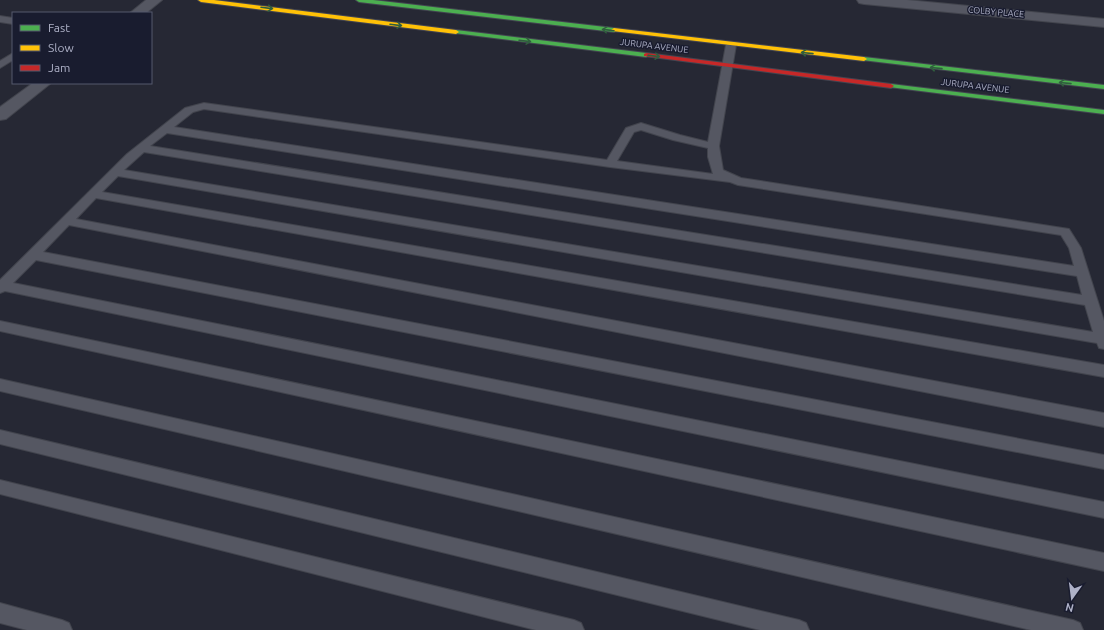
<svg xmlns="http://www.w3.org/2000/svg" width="1104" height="630" font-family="Ubuntu,sans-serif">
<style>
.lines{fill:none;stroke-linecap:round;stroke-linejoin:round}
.lane-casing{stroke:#42444d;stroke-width:2}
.street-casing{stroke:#42444d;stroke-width:2}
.fast-casing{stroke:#434551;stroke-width:2}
.slow-casing{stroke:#434551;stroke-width:2}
.jam-casing{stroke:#434551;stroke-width:2}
.lane{fill:#555762;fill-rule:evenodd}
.street{fill:#555762;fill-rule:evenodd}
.fast{fill:#4caf50;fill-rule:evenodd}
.slow{fill:#ffc107;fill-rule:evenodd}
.jam{fill:#c62828;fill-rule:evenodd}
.oneway{stroke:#305e3e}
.labels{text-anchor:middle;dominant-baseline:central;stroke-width:3;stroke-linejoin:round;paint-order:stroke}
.far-street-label{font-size:9px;fill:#aeb1c7;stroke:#191c2f}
</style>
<rect width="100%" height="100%" fill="#262834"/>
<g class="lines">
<!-- lane casing -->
<g class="lane-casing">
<g id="lane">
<path d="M0 16 13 18V24L0 22Z"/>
<path d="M731 42 736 45 719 146 723 170 741 178 1069 229 1081 248 1104 321V349L1099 348 1097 343 118 176 102 192 1104 365V377L96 198 76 219 1104 413V427L69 225 43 252 1104 455V469L36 260 13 283 1104 502V518L5 291 0 293V280L127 154 185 108 204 103 607 160 626 128 641 123 680 135 708 142 726 45ZM204 109 610 167 730 182 738 185 1061 235 1069 248 1074 266 174 127 193 112ZM641 130 673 140 708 148V157L713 174 617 161 634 132ZM167 133 1077 276 1082 295 150 146ZM144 152 1085 305 1093 332 124 170Z"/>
<path d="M13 53V60L0 68V61Z"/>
<path d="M0 321 1104 553V571L0 331Z"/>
<path d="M0 379 1073 620 1080 623 1083 630H1031L0 391Z"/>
<path d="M0 430 799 620 806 623 809 630H760L0 444Z"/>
<path d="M0 480 574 620 581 623 584 630H536L0 494Z"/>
<path d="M0 603 62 620 69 623 72 630H27L0 623Z"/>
</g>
</g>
<!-- street casing -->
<g class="street-casing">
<g id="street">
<path d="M146 0H162L146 13H130Z"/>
<path d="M857 0H907L1104 19V27L864 4 859 3Z"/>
<path d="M33 83H51L6 119 0 120V107Z"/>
</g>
</g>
<!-- fast casing -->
<g class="fast-casing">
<g id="fast">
<path d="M356 0H373L614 28 617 30 614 32 359 2Z"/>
<path d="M456 30 646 53 649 55 646 57 454 33 453 32Z"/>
<path d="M864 57 1104 85V89L862 60 861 59Z"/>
<path d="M891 84 1104 110V114L889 87 888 86Z"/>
</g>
</g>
<!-- slow casing -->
<g class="slow-casing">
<g id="slow">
<path d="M198 0H214L456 30 459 32 456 34 201 2Z"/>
<path d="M614 28 864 57 867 59 864 61 612 31 611 30Z"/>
</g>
</g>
<!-- jam casing -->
<g class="jam-casing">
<path id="jam" d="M646 53 891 84 894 86 891 88 644 56V54Z"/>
</g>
<!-- lane -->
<use href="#lane" class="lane"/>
<!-- street -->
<use href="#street" class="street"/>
<!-- fast -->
<use href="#fast" class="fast"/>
<!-- slow -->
<use href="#slow" class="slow"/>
<!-- jam -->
<use href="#jam" class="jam"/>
</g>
<!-- one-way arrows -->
<defs><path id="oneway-shaft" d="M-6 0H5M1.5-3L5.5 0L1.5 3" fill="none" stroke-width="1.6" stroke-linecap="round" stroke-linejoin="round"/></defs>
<g class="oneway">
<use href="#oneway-shaft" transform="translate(267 8) rotate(7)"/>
<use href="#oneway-shaft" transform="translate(396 25) rotate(7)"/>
<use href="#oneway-shaft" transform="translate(608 30) rotate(-173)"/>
<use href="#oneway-shaft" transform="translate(525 41) rotate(7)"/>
<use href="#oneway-shaft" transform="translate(807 53) rotate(-174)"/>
<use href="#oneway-shaft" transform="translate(654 56) rotate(7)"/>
<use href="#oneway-shaft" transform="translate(936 68) rotate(-174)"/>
<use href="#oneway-shaft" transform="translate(1065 83) rotate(-174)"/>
</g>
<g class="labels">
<!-- far-street labels -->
<g class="far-street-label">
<text transform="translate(996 12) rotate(5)">COLBY PLACE</text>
<text transform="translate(654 46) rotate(7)">JURUPA AVENUE</text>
<text transform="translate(975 86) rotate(7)">JURUPA AVENUE</text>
</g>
</g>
<!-- legend -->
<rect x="12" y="12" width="140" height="72" fill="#191c2f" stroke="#55586c"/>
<rect x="20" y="25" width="20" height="6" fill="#4caf50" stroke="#55586c"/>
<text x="48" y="32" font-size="12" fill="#aeb1c7">Fast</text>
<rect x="20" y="45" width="20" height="6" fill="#ffc107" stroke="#55586c"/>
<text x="48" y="52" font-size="12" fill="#aeb1c7">Slow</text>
<rect x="20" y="65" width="20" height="6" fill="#c62828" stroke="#55586c"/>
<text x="48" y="72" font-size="12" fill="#aeb1c7">Jam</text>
<!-- north arrow -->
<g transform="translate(1072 598) rotate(194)" stroke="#191c2f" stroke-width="3" paint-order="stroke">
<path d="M0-3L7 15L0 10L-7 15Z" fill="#aeb1c7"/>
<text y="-6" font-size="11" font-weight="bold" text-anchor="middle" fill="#aeb1c7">N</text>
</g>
</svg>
